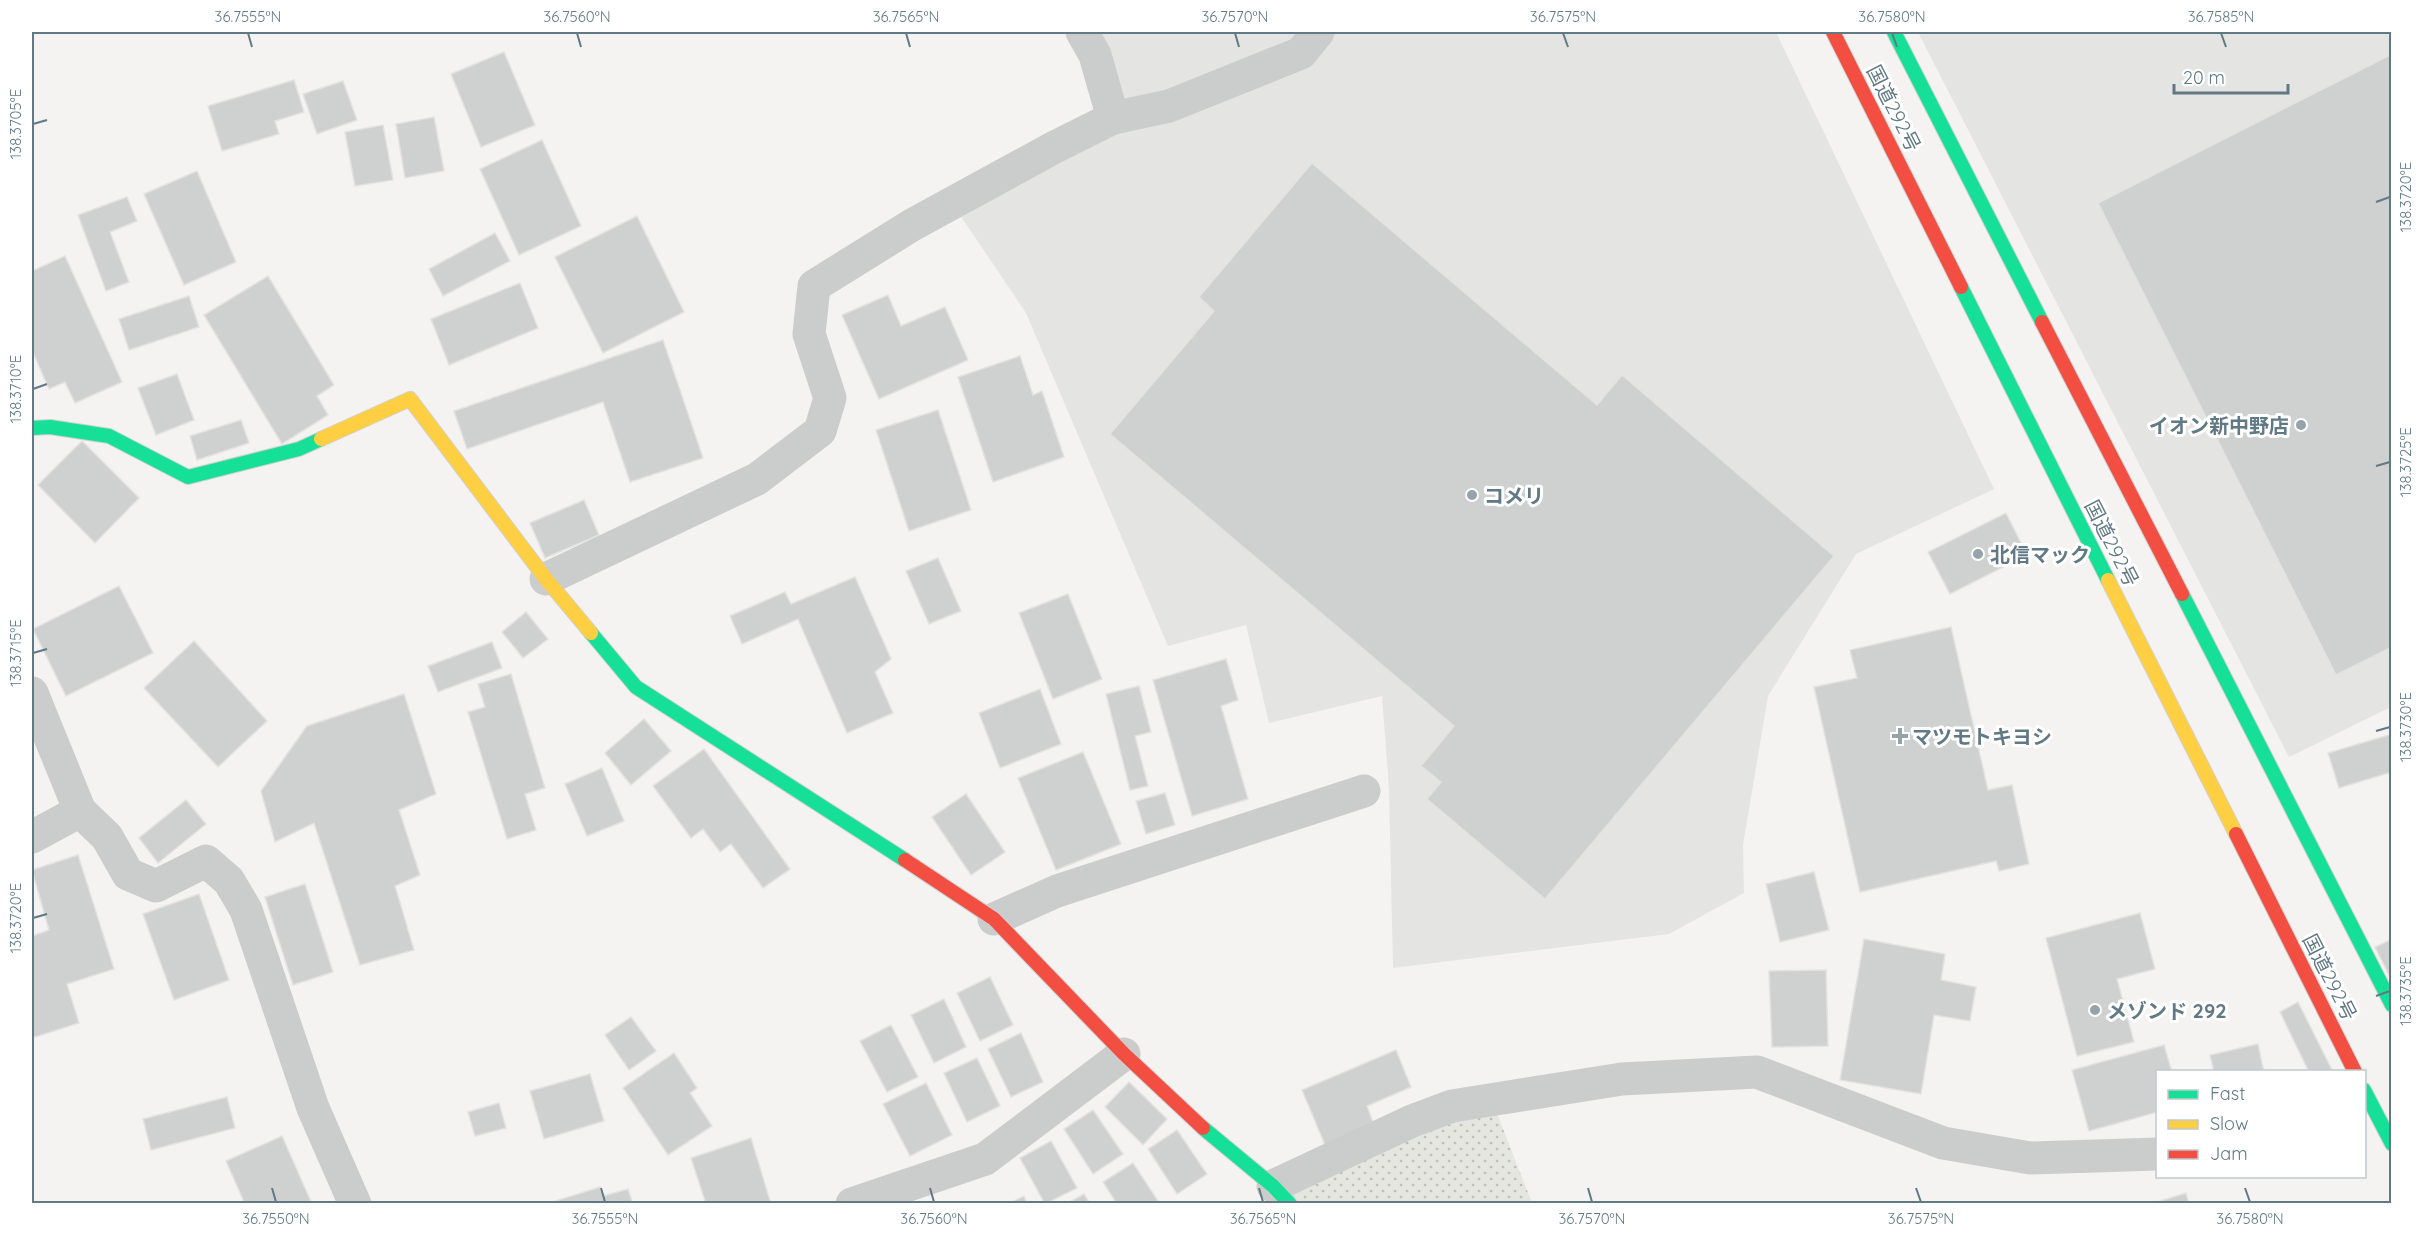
<svg xmlns="http://www.w3.org/2000/svg" width="2423" height="1235" font-family="Quicksand,'Noto Sans JP',sans-serif">
<style>
.built{fill:#e4e4e3}
.park{fill:url(#park-dots)}
.building{fill:#cfd0d0;stroke:#e3e2e1;stroke-width:1.5}
.lines{fill:none;stroke-linecap:round;stroke-linejoin:round}
.fast-casing{stroke:#d0d1d1;stroke-width:16}
.slow-casing{stroke:#d0d1d1;stroke-width:16}
.jam-casing{stroke:#d0d1d1;stroke-width:16}
.street{stroke:#cbcccc;stroke-width:33}
.fast{stroke:#16e098;stroke-width:14}
.slow{stroke:#ffcf43;stroke-width:14}
.jam{stroke:#f24e42;stroke-width:14}
.ticks{fill:none;stroke:#607984;stroke-width:2}
.poi-dot{fill:#94a4aa;stroke:#fff;stroke-width:2}
.labels{text-anchor:middle;dominant-baseline:central;stroke-width:6;stroke-linejoin:round;paint-order:stroke}
.street-label{font-size:20px;fill:#607984;stroke:#fff}
.poi-label{font-size:20px;font-weight:bold;fill:#607984;stroke:#fff;text-anchor:start}
.neatline{fill:none;stroke:#607984;stroke-width:2}
.ticks-label{font-size:15px;text-anchor:middle;fill:#607984}
</style>
<defs>
<pattern id="park-dots" width="8" height="8" patternUnits="userSpaceOnUse" patternTransform="scale(1.5)"><rect width="8" height="8" fill="#e4e6df"/><path d="M2 2h.1M6 6h.1" fill="none" stroke="#bcbfba" stroke-width="1.8" stroke-linecap="round"/></pattern>
</defs>
<rect width="100%" height="100%" fill="#f4f3f1"/>
<!-- built -->
<g class="built">
<path d="M1082 32H1776L1994 489 1856 554 1768 696 1743 845 1744 893 1669 934 1393 968 1389 789 1382 696 1269 723 1246 625 1168 646 1026 313 952 203 1113 118Z"/>
<path d="M1918 32H2391V707L2289 757Z"/>
</g>
<!-- park -->
<path class="park" d="M1491 1098 1532 1203H1290L1273 1186Z"/>
<!-- building -->
<g class="building">
<path d="M504 52 535 125 481 147 451 74Z"/>
<path d="M2392 54V647L2336 675 2098 203Z"/>
<path d="M294 80 304 112 275 121 279 134 222 151 208 106Z"/>
<path d="M343 81 357 120 317 134 303 94Z"/>
<path d="M434 117 444 171 405 178 396 124Z"/>
<path d="M383 125 393 180 355 186 345 132Z"/>
<path d="M542 140 581 226 519 255 480 169Z"/>
<path d="M1312 163 1597 405 1622 375 1834 556 1545 899 1427 799 1441 782 1421 766 1454 726 1110 434 1214 311 1199 297Z"/>
<path d="M197 171 236 262 184 285 144 194Z"/>
<path d="M127 197 137 221 110 232 129 282 106 291 78 215Z"/>
<path d="M637 216 684 312 603 353 555 257Z"/>
<path d="M495 233 510 261 443 296 429 269Z"/>
<path d="M65 256 122 382 75 403 65 382 49 389 32 350V271Z"/>
<path d="M268 276 334 385 317 396 328 415 282 444 204 315Z"/>
<path d="M520 283 538 328 449 365 431 319Z"/>
<path d="M888 295 901 326 945 307 968 360 879 399 842 315Z"/>
<path d="M189 296 199 327 129 350 119 319Z"/>
<path d="M663 340 703 458 630 482 603 402 467 449 454 411Z"/>
<path d="M1020 356 1033 395 1042 391 1064 457 993 482 958 377Z"/>
<path d="M177 374 194 420 156 435 138 388Z"/>
<path d="M938 410 971 510 909 531 876 430Z"/>
<path d="M241 420 249 443 197 460 190 436Z"/>
<path d="M82 441 139 498 95 543 38 485Z"/>
<path d="M584 500 599 535 545 558 530 523Z"/>
<path d="M2006 513 2027 555 1950 594 1928 552Z"/>
<path d="M938 558 961 611 929 624 906 571Z"/>
<path d="M855 577 891 659 875 672 893 713 847 733 798 619 742 644 730 616 785 592 791 604Z"/>
<path d="M119 586 153 653 66 696 33 629Z"/>
<path d="M1068 594 1102 679 1053 699 1019 613Z"/>
<path d="M526 612 548 639 523 658 502 632Z"/>
<path d="M1951 627 1988 790 2012 785 2029 864 1999 871 1996 861 1860 892 1814 687 1857 678 1850 650Z"/>
<path d="M194 641 267 721 218 767 144 688Z"/>
<path d="M492 642 502 668 438 692 428 666Z"/>
<path d="M1226 659 1238 700 1221 706 1248 799 1192 816 1153 680Z"/>
<path d="M511 674 545 788 525 794 536 830 507 839 468 712 485 707 478 684Z"/>
<path d="M1139 686 1151 732 1135 736 1148 786 1130 790 1106 694Z"/>
<path d="M1040 689 1061 744 1000 768 979 713Z"/>
<path d="M404 694 436 794 399 810 420 875 395 886 414 950 360 965 314 823 275 842 261 791 307 726Z"/>
<path d="M644 719 671 751 631 785 605 753Z"/>
<path d="M2392 734V772L2339 788 2328 753Z"/>
<path d="M704 749 790 869 763 888 731 844 720 852 703 829 691 838 653 786Z"/>
<path d="M1083 752 1121 844 1056 870 1018 778Z"/>
<path d="M602 768 624 821 587 836 565 784Z"/>
<path d="M1165 793 1175 825 1146 834 1136 801Z"/>
<path d="M966 794 1005 852 971 875 932 817Z"/>
<path d="M186 800 206 824 158 863 139 838Z"/>
<path d="M78 855 114 969 67 984 79 1023 32 1038V936L49 930 32 870Z"/>
<path d="M1814 872 1829 930 1780 942 1766 884Z"/>
<path d="M305 884 333 972 293 985 265 897Z"/>
<path d="M199 894 229 980 174 1000 143 914Z"/>
<path d="M2140 913 2155 969 2117 979 2134 1042 2077 1056 2046 938Z"/>
<path d="M1864 939 1945 954 1941 980 1976 987 1970 1021 1934 1015 1921 1094 1840 1080Z"/>
<path d="M2392 939V981L2375 947Z"/>
<path d="M1826 970 1828 1046 1772 1047 1769 971Z"/>
<path d="M990 977 1013 1025 980 1041 957 993Z"/>
<path d="M944 999 966 1047 934 1063 911 1015Z"/>
<path d="M2298 1002 2333 1072H2309L2280 1012Z"/>
<path d="M631 1017 656 1051 629 1070 605 1035Z"/>
<path d="M891 1025 918 1077 887 1092 860 1041Z"/>
<path d="M1021 1033 1043 1082 1011 1097 988 1049Z"/>
<path d="M2258 1044 2264 1072H2214L2210 1055Z"/>
<path d="M2164 1045 2172 1072H2158V1112L2089 1131 2072 1070Z"/>
<path d="M1396 1050 1411 1087 1367 1106 1374 1125 1325 1145 1302 1090Z"/>
<path d="M674 1053 697 1088 690 1093 712 1126 668 1155 623 1088Z"/>
<path d="M977 1058 1000 1106 967 1122 944 1073Z"/>
<path d="M590 1074 604 1121 544 1139 530 1091Z"/>
<path d="M1129 1082 1167 1119 1143 1145 1105 1107Z"/>
<path d="M926 1083 952 1135 910 1156 883 1104Z"/>
<path d="M227 1097 235 1128 151 1150 143 1119Z"/>
<path d="M499 1103 506 1128 475 1136 468 1112Z"/>
<path d="M1093 1110 1123 1154 1093 1174 1064 1129Z"/>
<path d="M1177 1130 1207 1174 1177 1194 1148 1149Z"/>
<path d="M282 1136 312 1204H245L226 1161Z"/>
<path d="M751 1138 771 1204H706L691 1158Z"/>
<path d="M1051 1141 1077 1188 1045 1204 1020 1158Z"/>
<path d="M1133 1163 1160 1204H1117L1103 1182Z"/>
<path d="M600 1187 603 1196 628 1189 633 1204H546Z"/>
<path d="M2186 1193 2189 1204H2151Z"/>
<path d="M1084 1194 1090 1204H1066Z"/>
<path d="M1024 1196 1027 1204H1008Z"/>
</g>
<g class="lines">
<!-- fast casing -->
<g class="fast-casing">
<g id="fast">
<path d="M1894 32 2042 322"/>
<path d="M1961 287 2108 580"/>
<path d="M32 428 50 427 109 436 188 477 299 449 321 439"/>
<path d="M2182 594 2392 1005"/>
<path d="M591 633 636 687 905 860"/>
<path d="M2364 1090 2392 1144"/>
<path d="M1203 1128 1273 1186 1290 1204"/>
</g>
</g>
<!-- slow casing -->
<g class="slow-casing">
<g id="slow">
<path d="M321 439 410 399 546 579 591 633"/>
<path d="M2108 580 2236 834"/>
</g>
</g>
<!-- jam casing -->
<g class="jam-casing">
<g id="jam">
<path d="M1833 32 1961 287"/>
<path d="M2042 322 2182 594"/>
<path d="M2236 834 2355 1072"/>
<path d="M905 860 994 919 1124 1054 1203 1128"/>
</g>
</g>
<!-- street -->
<g class="street">
<path d="M1082 32 1095 55 1113 118"/>
<path d="M546 579 757 479 820 431 830 398 809 334 814 286 912 225 1053 148 1113 118 1169 106 1301 53 1318 32"/>
<path d="M32 693 80 811 107 837 128 874 156 886 206 861 229 881 246 910 313 1108 355 1204"/>
<path d="M32 837 80 811"/>
<path d="M994 919 1057 891 1364 791"/>
<path d="M1273 1186 1412 1121 1452 1106 1622 1079 1757 1072 1943 1143 2030 1158 2158 1154"/>
<path d="M852 1204 985 1159 1124 1054"/>
</g>
<!-- fast -->
<use href="#fast" class="fast"/>
<!-- slow -->
<use href="#slow" class="slow"/>
<!-- jam -->
<use href="#jam" class="jam"/>
</g>
<!-- ticks -->
<path class="ticks" d="M248 33 252 47M577 33 581 47M906 33 910 47M1235 33 1239 47M1563 33 1568 47M1892 33 1897 47M2221 33 2226 47M33 124 47 120M2376 202 2390 197M33 389 47 384M2376 466 2390 462M33 653 47 649M2376 731 2390 727M33 918 47 914M2376 996 2390 991M272 1188 276 1202M601 1188 605 1202M930 1188 934 1202M1259 1188 1263 1202M1588 1188 1592 1202M1916 1188 1921 1202M2245 1188 2250 1202"/>
<!-- markers -->
<g class="poi-dot">
<circle cx="2301" cy="425" r="6"/>
<circle cx="1472" cy="495" r="6"/>
<circle cx="1978" cy="554" r="6"/>
<path d="M1897 727h6v6h6v6h-6v6h-6v-6h-6v-6h6z"/>
<circle cx="2095" cy="1010" r="6"/>
</g>
<g class="labels">
<!-- street labels -->
<g class="street-label">
<text transform="translate(1894 108) rotate(63)">国道292号</text>
<text transform="translate(2112 543) rotate(63)">国道292号</text>
<text transform="translate(2330 977) rotate(63)">国道292号</text>
</g>
<!-- poi labels -->
<g class="poi-label">
<text x="2289" y="425" text-anchor="end">イオン新中野店</text>
<text x="1484" y="495">コメリ</text>
<text x="1990" y="554">北信マック</text>
<text x="1912" y="736">マツモトキヨシ</text>
<text x="2107" y="1010">メゾンド 292</text>
</g>
</g>
<!-- border -->
<rect width="2423" height="1235" fill="none" stroke="#ffffff" stroke-width="66"/>
<!-- legend -->
<rect x="2156" y="1070" width="210" height="108" fill="#ffffff" stroke="#bfc9ce" stroke-width="1.5"/>
<rect x="2168" y="1090" width="30" height="9" fill="#16e098" stroke="#bfc9ce" stroke-width="1.5"/>
<text x="2210" y="1100" font-size="18" fill="#607984">Fast</text>
<rect x="2168" y="1120" width="30" height="9" fill="#ffcf43" stroke="#bfc9ce" stroke-width="1.5"/>
<text x="2210" y="1130" font-size="18" fill="#607984">Slow</text>
<rect x="2168" y="1150" width="30" height="9" fill="#f24e42" stroke="#bfc9ce" stroke-width="1.5"/>
<text x="2210" y="1160" font-size="18" fill="#607984">Jam</text>
<!-- scale -->
<path d="M2174 84v9h114v-9" fill="none" stroke="#607984" stroke-width="3"/>
<text x="2183" y="84" font-size="18" fill="#607984" stroke="#ffffff" stroke-width="4.5" paint-order="stroke">20 m</text>
<rect x="33" y="33" width="2357" height="1169" class="neatline"/>
<g class="ticks-label">
<text x="248" y="22">36.7555°N</text>
<text x="577" y="22">36.7560°N</text>
<text x="906" y="22">36.7565°N</text>
<text x="1235" y="22">36.7570°N</text>
<text x="1563" y="22">36.7575°N</text>
<text x="1892" y="22">36.7580°N</text>
<text x="2221" y="22">36.7585°N</text>
<text transform="translate(16 124) rotate(-90)" y="5">138.3705°E</text>
<text transform="translate(2406 197) rotate(-90)" y="5">138.3720°E</text>
<text transform="translate(16 389) rotate(-90)" y="5">138.3710°E</text>
<text transform="translate(2406 462) rotate(-90)" y="5">138.3725°E</text>
<text transform="translate(16 653) rotate(-90)" y="5">138.3715°E</text>
<text transform="translate(2406 727) rotate(-90)" y="5">138.3730°E</text>
<text transform="translate(16 918) rotate(-90)" y="5">138.3720°E</text>
<text transform="translate(2406 991) rotate(-90)" y="5">138.3735°E</text>
<text x="276" y="1224">36.7550°N</text>
<text x="605" y="1224">36.7555°N</text>
<text x="934" y="1224">36.7560°N</text>
<text x="1263" y="1224">36.7565°N</text>
<text x="1592" y="1224">36.7570°N</text>
<text x="1921" y="1224">36.7575°N</text>
<text x="2250" y="1224">36.7580°N</text>
</g>
</svg>
